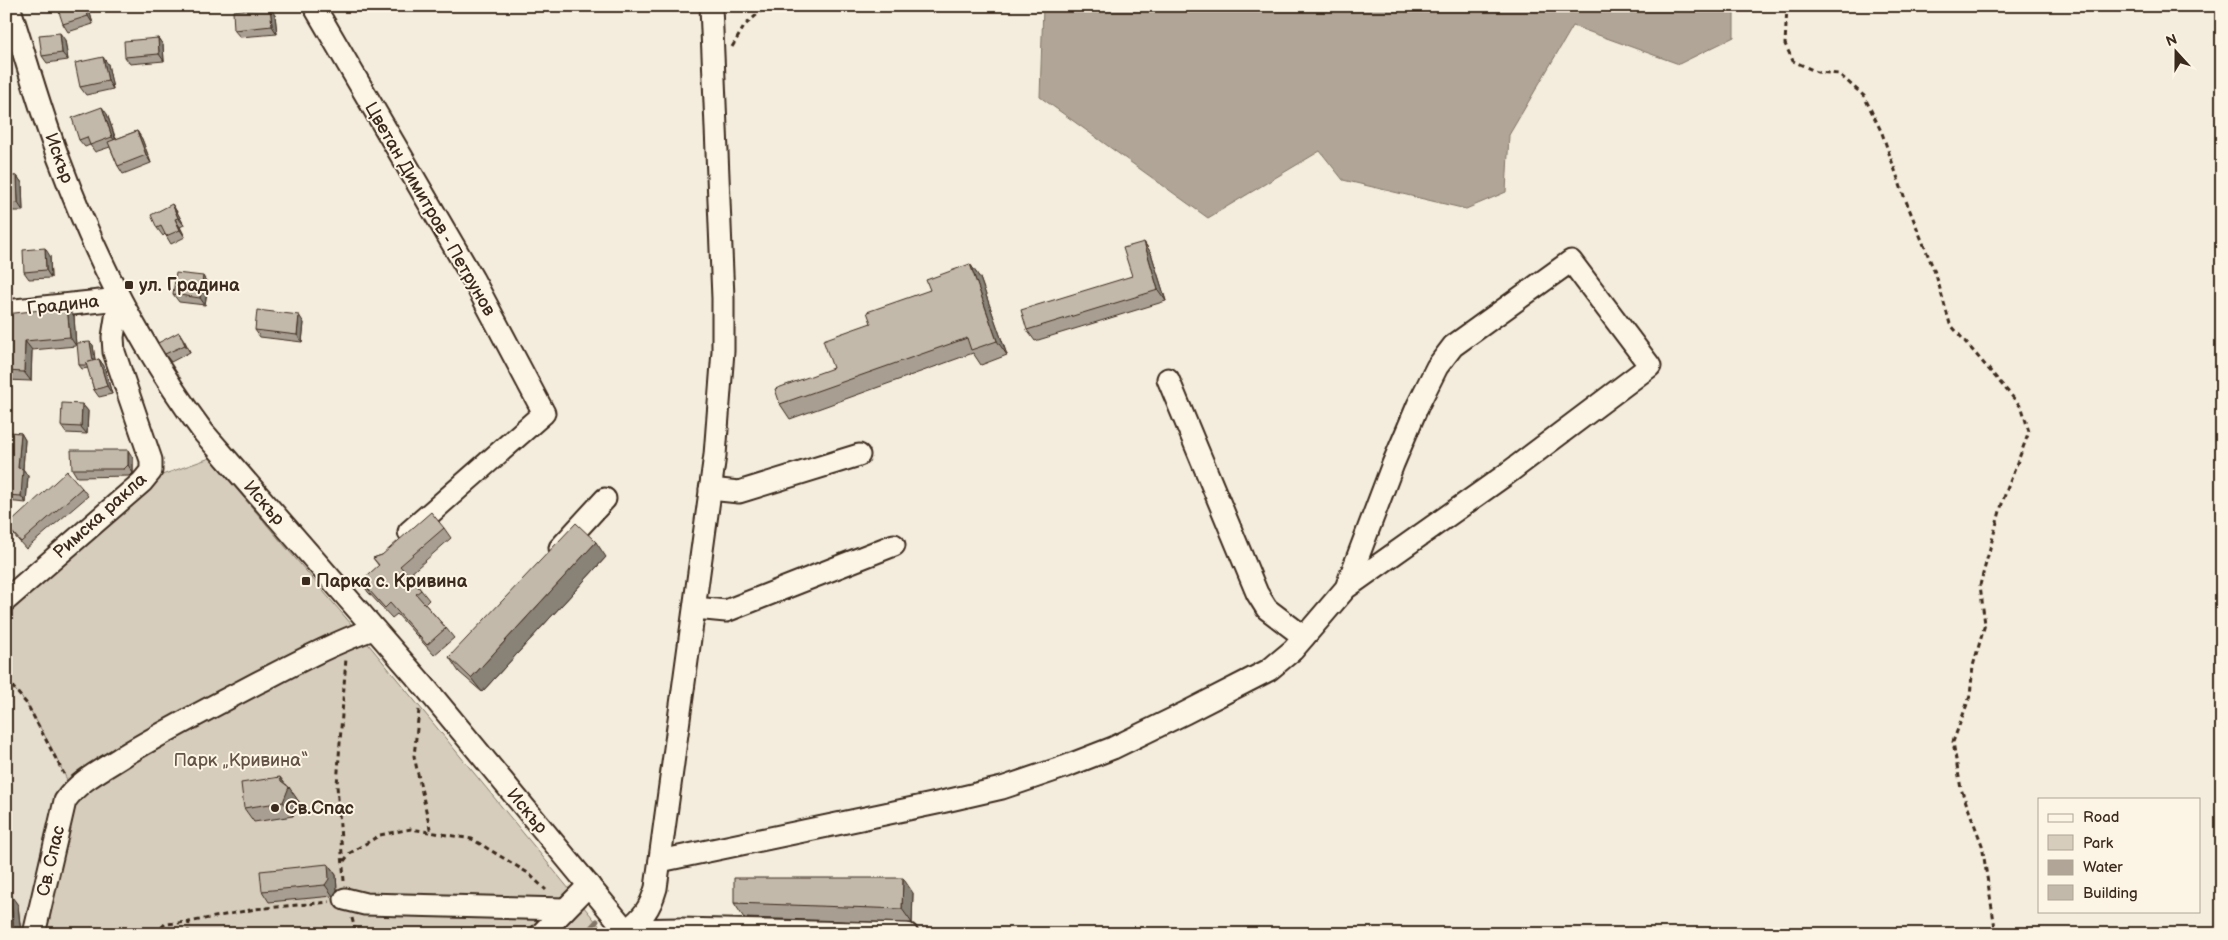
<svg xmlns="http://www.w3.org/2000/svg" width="2228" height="940" font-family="'Balsamiq Sans',sans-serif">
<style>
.built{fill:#e5ddce}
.green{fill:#d6cdbd;stroke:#887c6e}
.water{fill:#b0a596;stroke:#817466}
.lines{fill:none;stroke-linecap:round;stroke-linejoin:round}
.stream{stroke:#817466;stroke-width:5}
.minor-casing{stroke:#3b2a1e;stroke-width:25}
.path{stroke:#3b2a1e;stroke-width:3;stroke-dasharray:5 4;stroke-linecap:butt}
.minor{stroke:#fcf5e5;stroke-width:21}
.wall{fill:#a89f92;stroke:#3b2a1e}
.shaded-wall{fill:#888277;stroke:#3b2a1e}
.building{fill:#c3b9aa;stroke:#3b2a1e}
.poi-dot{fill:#3b2a1e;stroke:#fcf5e5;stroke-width:2}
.labels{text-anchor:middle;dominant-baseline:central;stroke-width:4;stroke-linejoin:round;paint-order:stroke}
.street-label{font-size:18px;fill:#3b2a1e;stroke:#fcf5e5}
.poi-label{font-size:18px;font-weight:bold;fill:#3b2a1e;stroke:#fcf5e5;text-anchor:start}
.park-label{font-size:18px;fill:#625346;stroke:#fcf5e5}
</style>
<rect width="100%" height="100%" fill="#f4eddd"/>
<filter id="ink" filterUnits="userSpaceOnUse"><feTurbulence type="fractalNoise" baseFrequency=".02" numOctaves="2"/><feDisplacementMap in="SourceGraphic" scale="10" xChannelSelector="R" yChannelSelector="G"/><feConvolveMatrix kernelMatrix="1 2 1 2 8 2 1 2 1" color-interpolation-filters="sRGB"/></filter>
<g filter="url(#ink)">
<!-- built -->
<path class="built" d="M6 679 27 704 50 745 72 790 34 934H6Z"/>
<!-- green -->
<path class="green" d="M210 458 369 645 606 934H34L72 790 50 745 27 704 6 679V600L142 482Z"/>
<!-- water -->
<path class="water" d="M1043 6H1734V37L1679 64 1573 26 1509 135 1506 192 1466 209 1343 180 1320 151 1208 218 1040 97Z"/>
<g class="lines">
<!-- stream -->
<path class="stream" d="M585 934 597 921"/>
<!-- minor casing -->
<g class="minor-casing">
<g id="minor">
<path d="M9 6C26 58 40 111 60 162 96 259 142 350 204 433L425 687 629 934"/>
<path d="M314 6 473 279 544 413 409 532"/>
<path d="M6 311 119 299 113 337 114 352 151 460V471L142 482 6 600"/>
<path d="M1168 379 1257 593 1267 609 1304 637"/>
<path d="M710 489 739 492 859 455"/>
<path d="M560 548 605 499"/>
<path d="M695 608 726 611 894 545"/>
<path d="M660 861 937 803 1002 788 1064 767 1113 748 1185 713 1269 670 1293 650 1346 588 1504 476 1650 366 1571 261 1453 346 1437 367 1418 405 1393 464 1346 588"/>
<path d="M345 899 365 904 565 909"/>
<path d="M627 930C643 917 650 909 656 888L715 455 723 351V298L711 6"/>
<path d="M627 930 679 929 907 934"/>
<path d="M34 934 65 801C79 780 104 769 125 755 168 729 214 706 259 682 296 663 333 643 373 629"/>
<path d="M541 934 589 885"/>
</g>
</g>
<!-- path -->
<g class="path">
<path d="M1787 6 1785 44 1793 61 1817 72 1839 74 1864 96 1882 133 1904 196 1936 275 1950 324 2022 408 2029 432 2003 500 1980 585 1985 624 1973 666 1970 696 1953 742 1961 789 1982 845 1996 934"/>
<path d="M732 47 745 25 767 6"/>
<path d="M6 679 27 704 64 774"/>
<path d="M419 710 414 756 431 833"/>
<path d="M344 861 350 853 380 835 411 829 472 839 528 873 546 890"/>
<path d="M344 881 337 785 346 658"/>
<path d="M352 918 356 934"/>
<path d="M155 934 165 924 189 922"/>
<path d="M188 934 189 922 255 909 329 902"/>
</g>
<!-- minor -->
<use href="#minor" class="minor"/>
</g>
<!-- wall -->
<g class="wall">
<path d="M88 6 93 24 68 32 63 24Z"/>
<path d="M275 15 277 34 240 37 234 30Z"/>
<path d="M158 38 163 45 164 61 130 64 125 57Z"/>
<path d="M65 40 68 60 47 63 42 56Z"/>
<path d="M108 64 113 89 86 95 80 87Z"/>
<path d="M107 114 116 139 137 131 142 139 151 163 123 174 118 166 110 147 95 152 90 145 85 147 79 140Z"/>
<path d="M6 133 11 155 6 156Z"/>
<path d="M6 176H17L22 183 23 211H6Z"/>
<path d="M172 204 177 212 184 225 180 227 185 237 171 244 165 234 163 236 157 228Z"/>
<path d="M1144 242 1151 253 1166 301 1035 341 1027 330 1132 276Z"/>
<path d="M50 256 51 278 29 279 24 272Z"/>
<path d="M970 264 980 278 1007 355 981 365 973 353 790 419 780 404 833 368 871 323 930 290Z"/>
<path d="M208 284 205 305 179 302 173 294Z"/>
<path d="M6 314 74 316 76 346 32 350 31 381 6 380Z"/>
<path d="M304 323 302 342 260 337 255 330Z"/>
<path d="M184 340 190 352 171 362 165 354Z"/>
<path d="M90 342 93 345 95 360 99 359 104 366 112 394 99 397 94 390 88 368 82 369 79 365Z"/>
<path d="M82 404 88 411 87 434 66 433 61 426Z"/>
<path d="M6 405 10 410V432L21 433 25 440 23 469 28 476 26 503 6 501Z"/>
<path d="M133 458V473L130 476 77 477 72 469Z"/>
<path d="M82 488 88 496 26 549 12 533 7 526Z"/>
<path d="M444 528 451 538 409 575 429 600 425 604 446 628 454 638 434 655 397 614 392 618 368 592 361 581 379 566 373 558 382 555Z"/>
<path d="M606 557 482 692 459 672 449 657Z"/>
<path d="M286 784 299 802 293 816 254 822 244 808Z"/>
<path d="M328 864 336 875 337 890 333 896 269 902 262 891Z"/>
<path d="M913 893 912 923 744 918 734 903Z"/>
<path d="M6 894 18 905 21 934H6Z"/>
</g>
<!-- shaded-wall -->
<g class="shaded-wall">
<path d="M85 6H88L93 24 88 16Z"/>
<path d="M270 7 275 15 277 34 272 26Z"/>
<path d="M60 33 65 40 68 60 62 53Z"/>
<path d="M158 38 163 45 164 61 159 54Z"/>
<path d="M103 57 108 64 113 89 108 81Z"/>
<path d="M102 107 107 114 117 144 112 137Z"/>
<path d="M137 131 142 139 151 163 146 155Z"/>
<path d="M6 133 11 155 6 149Z"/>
<path d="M17 176 22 183 23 211 18 203Z"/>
<path d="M172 204 177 212 184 225 178 218Z"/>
<path d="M175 219 180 227 185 237 180 230Z"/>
<path d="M1144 242 1151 253 1166 301 1158 290Z"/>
<path d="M45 248 50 256 51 278 46 270Z"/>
<path d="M970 264 980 278 1007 355 997 341Z"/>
<path d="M203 276 208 284 205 305 200 298Z"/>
<path d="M67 307 74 316 76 346 70 337Z"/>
<path d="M299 315 304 323 302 342 297 335Z"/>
<path d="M179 332 184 340 190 352 185 345Z"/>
<path d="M25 341 32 350 31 381 24 372Z"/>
<path d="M90 342 93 345 96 367 93 364Z"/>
<path d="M99 359 104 366 112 394 107 386Z"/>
<path d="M82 404 88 411 87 434 81 427Z"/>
<path d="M6 405 10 410V439L6 434Z"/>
<path d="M21 433 25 440 23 469 28 476 26 503 21 496 18 468Z"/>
<path d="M128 450 133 458V473L128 465Z"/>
<path d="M596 542 606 557 482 692 471 678Z"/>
<path d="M280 777 289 789V787L299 802 293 816 283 802Z"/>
<path d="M328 864 336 875 337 890 333 896 325 885Z"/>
<path d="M903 878 913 893 912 923 902 909Z"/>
<path d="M10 894 18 905 21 934H15L14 932Z"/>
</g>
<!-- building -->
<g class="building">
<path d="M57 6H85L88 16 63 24Z"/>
<path d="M270 7 272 26 234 30 233 11Z"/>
<path d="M60 33 62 53 42 56 39 35Z"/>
<path d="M158 38 159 54 125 57 124 41Z"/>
<path d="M103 57 108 81 80 87 75 63Z"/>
<path d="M102 107 112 137 90 145 87 137 79 140 72 118Z"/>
<path d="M137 131 146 155 118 166 108 142Z"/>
<path d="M6 176H17L18 203 6 204Z"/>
<path d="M172 204 178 218 175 219 180 230 166 236 161 226 157 228 151 215Z"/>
<path d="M1144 242 1158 290 1027 330 1021 310 1132 276 1123 248Z"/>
<path d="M45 248 46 270 24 272 23 250Z"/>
<path d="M970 264 997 341 971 350 967 338 780 404 775 389 833 368 823 340 871 323 867 312 930 290 926 280Z"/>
<path d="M176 273 203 276 200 298 173 294Z"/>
<path d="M67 307 70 337 25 341 24 372 6 371V314Z"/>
<path d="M257 310 299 315 297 335 255 330Z"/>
<path d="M179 332 185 345 165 354 158 343Z"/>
<path d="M90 342 93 361 86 363 87 365H79L77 343Z"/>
<path d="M99 359 107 386 94 390 86 363Z"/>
<path d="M62 403 82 404 81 427 61 426Z"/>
<path d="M6 432 21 433 18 468 23 469 21 496 6 495Z"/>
<path d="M71 450H128V465L124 469H72Z"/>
<path d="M67 471 82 488 21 542 7 526Z"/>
<path d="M431 512 444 528 400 566 421 590 416 594 446 628 427 645 390 603 385 608 361 581 379 565 373 558 382 555Z"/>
<path d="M576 523 596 542 471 678 449 657Z"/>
<path d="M280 777 281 781 289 787 283 802 244 808 241 783Z"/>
<path d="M328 864 329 879 325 885 262 891 260 871Z"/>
<path d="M734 878H903L902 909 734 903Z"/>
<path d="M6 894H10L14 932 6 933Z"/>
</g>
</g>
<!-- markers -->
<g class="poi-dot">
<rect x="124" y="280" width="10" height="10" rx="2.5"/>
<rect x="301" y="576" width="10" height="10" rx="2.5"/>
<circle cx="275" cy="808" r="5"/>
</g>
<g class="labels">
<!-- street labels -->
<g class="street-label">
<text transform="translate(59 158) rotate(70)">Искър</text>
<text transform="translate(430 209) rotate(60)">Цветан Димитров - Петрунов</text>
<text transform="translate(63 305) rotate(-6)">Градина</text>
<text transform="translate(264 503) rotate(49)">Искър</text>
<text transform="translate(100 516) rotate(-42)">Римска ракла</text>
<text transform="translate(527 811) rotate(50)">Искър</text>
<text transform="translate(51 861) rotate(-77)">Св. Спас</text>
</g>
<!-- poi labels -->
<g class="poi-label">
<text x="139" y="285">ул. Градина</text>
<text x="316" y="581">Парка с. Кривина</text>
<text x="285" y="808">Св.Спас</text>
</g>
<!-- park labels -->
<g class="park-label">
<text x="241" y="760">Парк „Кривина“</text>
</g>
</g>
<!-- margin -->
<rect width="2228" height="940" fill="none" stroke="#fcf5e5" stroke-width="25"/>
<rect x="12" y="12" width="2203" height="915" fill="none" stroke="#3b2a1e" stroke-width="2" filter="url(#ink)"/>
<!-- legend -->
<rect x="2038" y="798" width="162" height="115" fill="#fcf5e5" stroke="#afa495"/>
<rect x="2048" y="814" width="25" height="8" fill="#fcf5e5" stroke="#afa495"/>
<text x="2083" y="822" font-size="15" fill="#3b2a1e">Road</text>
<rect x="2048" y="835" width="25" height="15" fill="#d6cdbd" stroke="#afa495"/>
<text x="2083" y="848" font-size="15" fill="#3b2a1e">Park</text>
<rect x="2048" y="860" width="25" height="15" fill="#b0a596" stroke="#afa495"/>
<text x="2083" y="872" font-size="15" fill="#3b2a1e">Water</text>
<rect x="2048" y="885" width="25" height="15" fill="#c3b9aa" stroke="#afa495"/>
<text x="2083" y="898" font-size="15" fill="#3b2a1e">Building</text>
<!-- north arrow -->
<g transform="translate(2176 52) rotate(339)" stroke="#fcf5e5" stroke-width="4" paint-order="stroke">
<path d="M0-4L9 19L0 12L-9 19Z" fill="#3b2a1e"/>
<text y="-8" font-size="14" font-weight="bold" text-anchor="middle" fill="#3b2a1e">N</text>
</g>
</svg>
